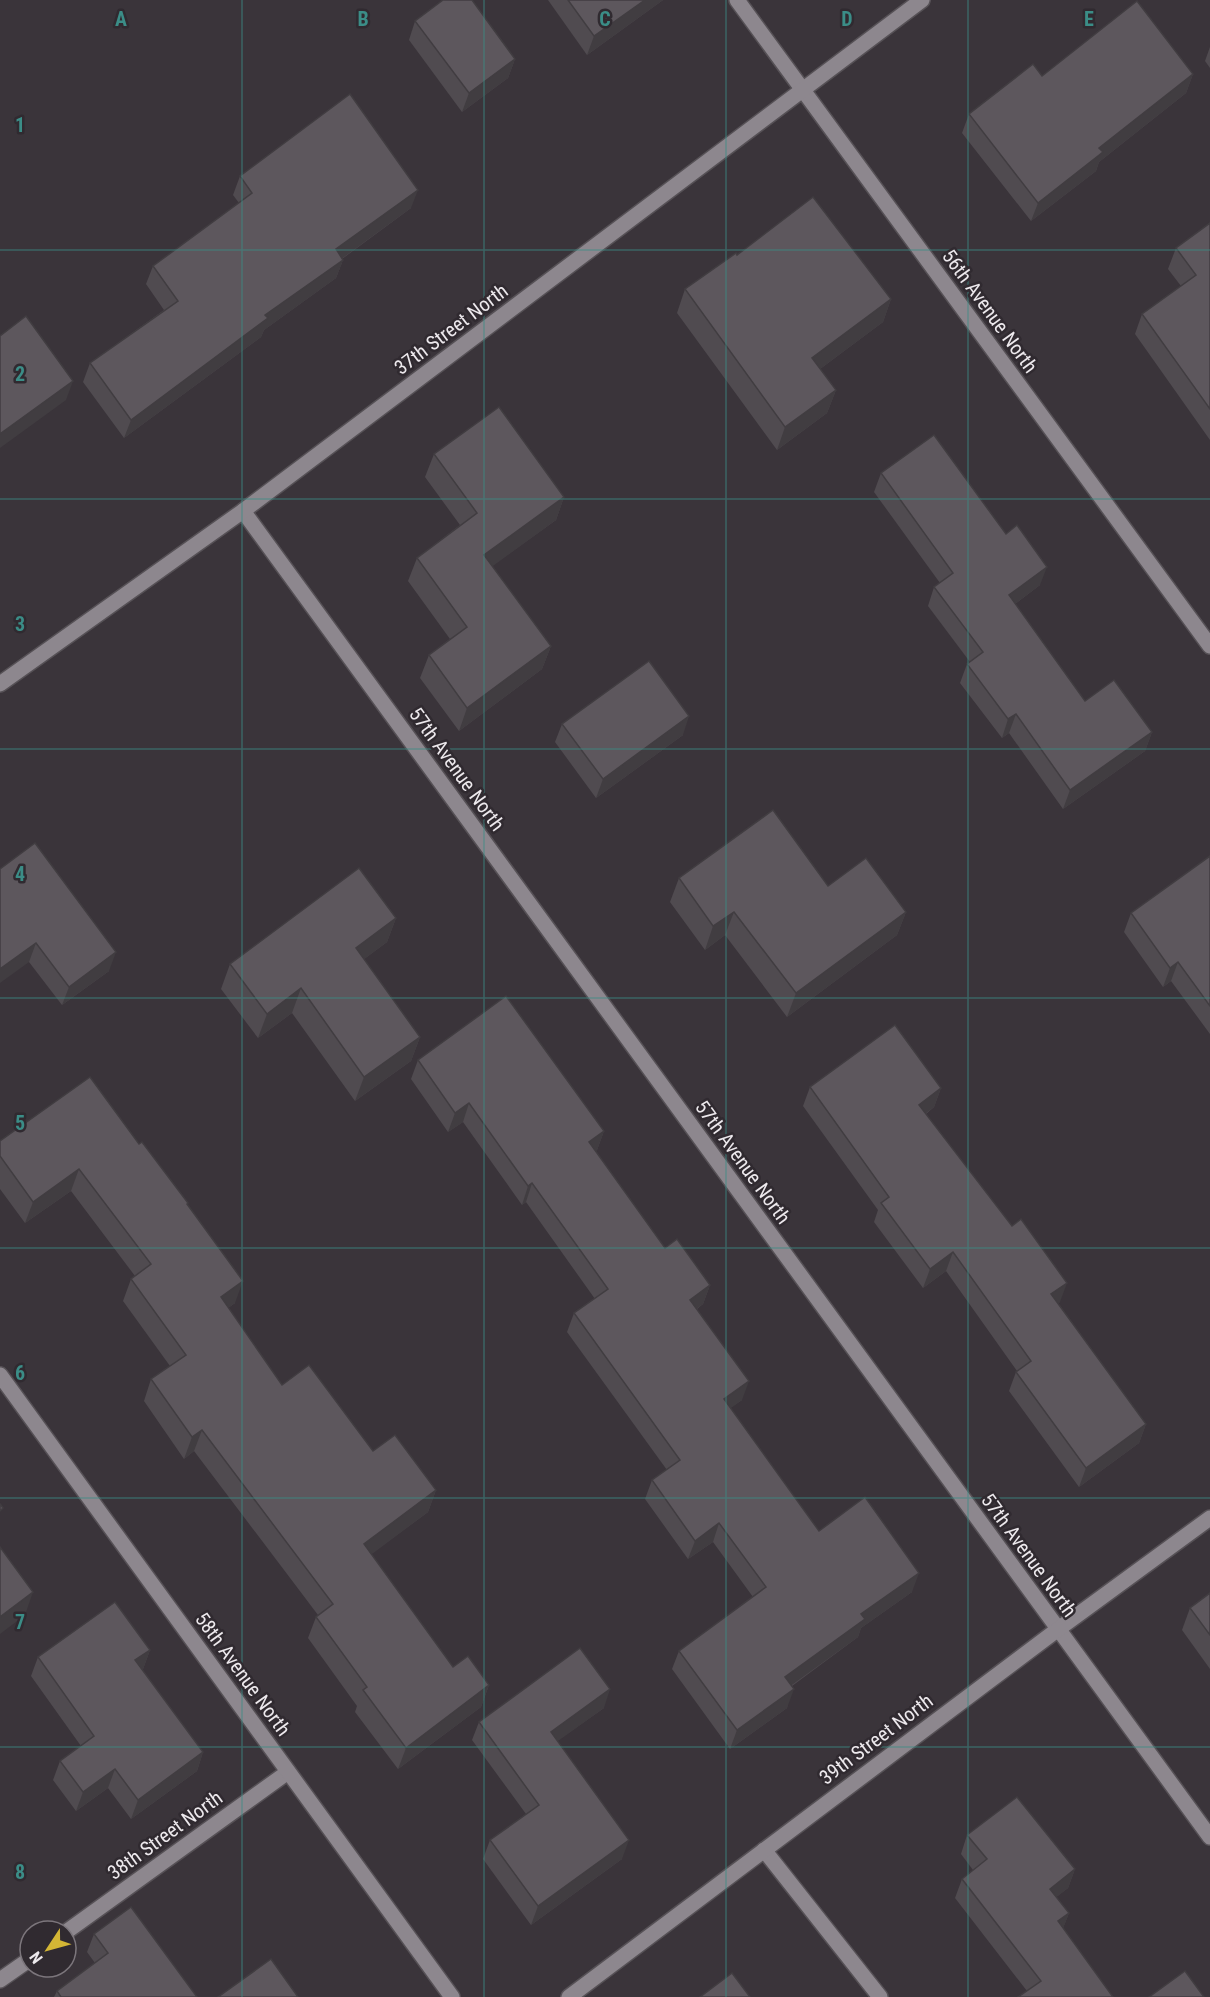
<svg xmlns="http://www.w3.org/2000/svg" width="1210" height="1997" font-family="'Roboto Condensed',sans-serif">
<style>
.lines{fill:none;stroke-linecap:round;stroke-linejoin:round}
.service-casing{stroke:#565156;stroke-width:18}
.minor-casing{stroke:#565156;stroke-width:18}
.tertiary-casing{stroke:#565156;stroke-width:18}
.service{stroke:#8d878e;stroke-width:15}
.minor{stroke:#8d878e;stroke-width:15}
.tertiary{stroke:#8d878e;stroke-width:15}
.wall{fill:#504b50}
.shaded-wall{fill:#413d41}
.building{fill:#5d575d;stroke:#413d41;stroke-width:1.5}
.grid{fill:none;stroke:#3b8d87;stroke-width:1.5;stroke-opacity:0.55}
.labels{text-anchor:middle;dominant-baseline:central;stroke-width:5;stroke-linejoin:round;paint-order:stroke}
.street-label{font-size:20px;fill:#ede9ed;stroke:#302a30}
.grid-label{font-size:20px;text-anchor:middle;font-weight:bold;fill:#3b8d87;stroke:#302a30;stroke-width:5;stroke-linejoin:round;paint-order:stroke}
</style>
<rect width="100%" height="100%" fill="#3a343a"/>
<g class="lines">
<!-- service casing -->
<g class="service-casing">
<path id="service" d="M764 1850 880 1997"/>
</g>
<!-- minor casing -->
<g class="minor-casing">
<g id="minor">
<path d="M737 0 1210 646"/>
<path d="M243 511 1210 1837"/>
<path d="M0 684 243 511 922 0"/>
<path d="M66 1932 288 1772"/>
<path d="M0 1980 30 1959"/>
<path d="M569 1997 1057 1630 1210 1518"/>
</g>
</g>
<!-- tertiary casing -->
<g class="tertiary-casing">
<path id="tertiary" d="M0 1375 452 1997"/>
</g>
<!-- service -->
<use href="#service" class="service"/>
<!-- minor -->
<use href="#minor" class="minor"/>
<!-- tertiary -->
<use href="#tertiary" class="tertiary"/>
</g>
<!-- wall -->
<g class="wall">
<path d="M548 0H663L587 55Z"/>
<path d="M415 21 515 59 508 78 462 112 409 40Z"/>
<path d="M1210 47V68L1205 61Z"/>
<path d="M1193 74 1186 93 1099 162 1096 171 1031 221 962 133 969 114 1042 76Z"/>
<path d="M240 176 411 208 342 259 343 260 336 278 264 330 261 337 124 438 83 382 90 363 164 310 146 284 153 266 239 203 233 195Z"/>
<path d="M1210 223V440L1135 334 1142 314 1181 286 1168 269 1176 248Z"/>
<path d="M685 289 891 299 883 322 820 369 836 390 827 413 777 450 677 313Z"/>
<path d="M434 454 564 497 556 520 492 566 551 646 542 669 459 731 420 678 429 655 450 639 408 581 417 558 460 525 425 477Z"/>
<path d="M881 473 1040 585 1015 604 1085 701 1152 732 1145 751 1063 809 1009 733 1002 738 960 683 967 664 970 662 928 606 934 587 940 583 874 492Z"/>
<path d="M562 724 683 735 596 798 555 742Z"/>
<path d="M1210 856V1034L1171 981 1163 987 1124 932 1131 913Z"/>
<path d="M0 869 109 971 62 1005 29 962Z"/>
<path d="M679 878 828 886 906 912 897 935 787 1017 725 935 705 950 670 902Z"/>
<path d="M396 918 387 942 364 959 420 1037 411 1061 355 1101 292 1013 258 1038 221 989 230 964Z"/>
<path d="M418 1060 604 1131 597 1150 595 1151 665 1248 710 1285 703 1304 697 1309 742 1400 730 1408 819 1531 912 1592 861 1628 858 1637 792 1686 787 1708 730 1749 672 1669 679 1651 753 1597 713 1542 688 1559 645 1499 652 1480 667 1470 567 1332 574 1313 595 1299 526 1202 522 1205 463 1122 448 1132 411 1079Z"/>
<path d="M810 1087 941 1088 934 1107 926 1114 1060 1302 1058 1303 1146 1424 1139 1443 1079 1487 1009 1391 1016 1372 1017 1371 946 1271 923 1288 874 1222 878 1210 803 1106Z"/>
<path d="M0 1141 139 1144 188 1203V1205L235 1303 228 1308 282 1385 373 1451 436 1490 428 1512 371 1554 453 1667 489 1685 481 1707 398 1769 355 1712 357 1706 308 1638 316 1617 318 1615 194 1451 184 1459 144 1401 151 1379 170 1366 123 1301 131 1279 135 1276 71 1191 25 1223 0 1189Z"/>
<path d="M1210 1593V1669L1182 1630 1190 1608Z"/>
<path d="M150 1650 143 1669H142L203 1752 197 1771 131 1819 108 1788 76 1811 53 1780 60 1761 81 1746 31 1676 38 1657Z"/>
<path d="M604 1708 557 1741 622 1859 531 1925 483 1859 490 1840 526 1814 472 1740 479 1722Z"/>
<path d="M967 1835 1075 1869 1068 1888 1056 1897 1069 1913 1063 1928 1113 1997 1027 1991 955 1898 962 1879 973 1870 961 1854Z"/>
<path d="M94 1934 197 1997H54L57 1991 95 1963 87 1952Z"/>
</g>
<!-- shaded-wall -->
<g class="shaded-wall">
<path d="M645 0H663L587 55 594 36Z"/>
<path d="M515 59 508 78 462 112 469 93Z"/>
<path d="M1193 74 1186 93 1099 162 1096 171 1031 221 1038 203 1099 148Z"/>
<path d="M418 190 411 208 329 268 336 249Z"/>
<path d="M343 260 336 278 264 330 261 337 124 438 131 420 265 315Z"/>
<path d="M891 299 883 322 804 381 812 358Z"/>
<path d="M73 381 66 400 0 448V434Z"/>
<path d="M836 390 827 413 777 450 785 427Z"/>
<path d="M564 497 556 520 475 579 484 555Z"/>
<path d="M1047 567 1040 585 1002 614 1009 595Z"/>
<path d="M551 646 542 669 459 731 467 708Z"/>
<path d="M1016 714 1009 733 1002 738 1008 719Z"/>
<path d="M689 716 683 735 596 798 603 779Z"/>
<path d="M1152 732 1145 751 1063 809 1070 790Z"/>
<path d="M734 912 725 935 705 950 713 926Z"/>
<path d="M906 912 897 935 787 1017 796 993Z"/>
<path d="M396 918 387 942 347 972 356 948Z"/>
<path d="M36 943 29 962 0 983V969Z"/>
<path d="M116 952 109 971 62 1005 69 987Z"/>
<path d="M1178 962 1171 981 1163 987 1170 968Z"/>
<path d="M301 988 292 1013 258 1038 267 1014Z"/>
<path d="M420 1037 411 1061 355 1101 364 1077Z"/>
<path d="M941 1088 934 1107 912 1124 919 1105Z"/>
<path d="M469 1103 463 1122 448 1132 455 1113Z"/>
<path d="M604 1131 597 1150 582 1161 589 1142Z"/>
<path d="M79 1169 71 1191 25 1223 33 1202Z"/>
<path d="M532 1183 526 1202 522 1205 528 1186Z"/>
<path d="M953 1252 946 1271 923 1288 930 1269Z"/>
<path d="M243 1281 235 1303 213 1319 221 1297Z"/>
<path d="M1067 1283 1060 1302 1045 1313 1051 1294Z"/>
<path d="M710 1285 703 1304 683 1319 690 1300Z"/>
<path d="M749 1381 742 1400 717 1418 724 1399Z"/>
<path d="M1146 1424 1139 1443 1079 1487 1086 1468Z"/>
<path d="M202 1430 194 1451 184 1459 192 1437Z"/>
<path d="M436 1490 428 1512 356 1566 364 1544Z"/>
<path d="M719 1523 713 1542 688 1559 695 1541Z"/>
<path d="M919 1573 912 1592 861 1628 858 1637 778 1695 785 1677 861 1614Z"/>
<path d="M33 1592 25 1615 0 1634V1617Z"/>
<path d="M150 1650 143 1669 128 1679 135 1660Z"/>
<path d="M489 1685 481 1707 398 1769 406 1748Z"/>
<path d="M610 1689 604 1708 544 1751 551 1732Z"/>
<path d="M794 1689 787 1708 730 1749 737 1730Z"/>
<path d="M203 1752 197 1771 131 1819 138 1800Z"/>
<path d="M115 1769 108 1788 76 1811 83 1792Z"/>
<path d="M629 1840 622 1859 531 1925 538 1906Z"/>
<path d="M1075 1869 1068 1888 1043 1908 1050 1889Z"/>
<path d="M1069 1913 1062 1931 1058 1921Z"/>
</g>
<!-- building -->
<g class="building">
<path d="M443 0H472L515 59 469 93 415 21Z"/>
<path d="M568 0H645L594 36Z"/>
<path d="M1137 1 1193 74 1099 148 1103 152 1038 203 969 114 1033 64 1042 76Z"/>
<path d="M350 94 418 190 336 249 343 260 265 315 268 318 131 420 90 363 178 301 153 266 252 193 240 176Z"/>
<path d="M813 197 891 299 812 358 836 390 785 427 685 289 736 253 737 255Z"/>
<path d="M1210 223V409L1142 314 1196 275 1176 248Z"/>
<path d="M26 316 73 381 0 434V336Z"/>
<path d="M499 407 564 497 484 555 551 646 467 708 429 655 467 627 417 558 477 513 434 454Z"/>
<path d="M934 435 1006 534 1017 525 1047 567 1009 595 1085 701 1114 680 1152 732 1070 790 1016 714 1008 719 967 664 983 652 934 587 953 573 881 473Z"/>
<path d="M649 661 689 716 603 779 562 724Z"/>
<path d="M773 810 828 886 866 858 906 912 796 993 734 912 713 926 679 878Z"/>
<path d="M35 843 116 952 69 987 36 943 0 969V869Z"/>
<path d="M1210 856V1006L1178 962 1170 968 1131 913Z"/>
<path d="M359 868 396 918 356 948 420 1037 364 1077 301 988 267 1014 230 964Z"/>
<path d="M506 996 604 1131 589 1142 665 1248 677 1239 710 1285 690 1300 749 1381 724 1399 819 1531 865 1497 919 1573 861 1614 865 1619 785 1677 794 1689 737 1730 679 1651 766 1587 719 1523 695 1541 652 1480 680 1460 574 1313 608 1289 532 1183 528 1186 469 1103 455 1113 418 1060Z"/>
<path d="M895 1025 941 1088 919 1105 1012 1226 1021 1219 1067 1283 1051 1294 1146 1424 1086 1468 1016 1372 1031 1361 953 1252 930 1269 881 1203 889 1197 810 1087Z"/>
<path d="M90 1077 139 1144 142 1142 188 1203 187 1204 243 1281 221 1297 282 1385 309 1365 373 1451 395 1435 436 1490 364 1544 453 1667 468 1656 489 1685 406 1748 363 1690 367 1687 316 1617 333 1604 202 1430 192 1437 151 1379 186 1355 131 1279 151 1264 79 1169 33 1202 0 1156V1141Z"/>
<path d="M0 1504 3 1508 0 1511Z"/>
<path d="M0 1547 33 1592 0 1617Z"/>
<path d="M1210 1593V1635L1190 1608Z"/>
<path d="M115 1602 150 1650 135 1660 203 1752 138 1800 115 1769 83 1792 60 1761 94 1736 38 1657Z"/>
<path d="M580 1648 610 1689 551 1732 629 1840 538 1906 490 1840 539 1805 479 1722Z"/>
<path d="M1017 1797 1075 1869 1050 1889 1069 1913 1058 1921 1113 1997H1018L1041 1981 962 1879 987 1859 967 1835Z"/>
<path d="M131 1907 197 1997H61L57 1991 108 1953 94 1934Z"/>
<path d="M271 1959 298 1997H218Z"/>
<path d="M1185 1971 1204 1997H1149Z"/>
<path d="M732 1973 750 1997H700Z"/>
</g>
<!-- grid -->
<path class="grid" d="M242 0V1997M484 0V1997M726 0V1997M968 0V1997M0 250H1210M0 499H1210M0 749H1210M0 998H1210M0 1248H1210M0 1498H1210M0 1747H1210"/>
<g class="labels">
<!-- street labels -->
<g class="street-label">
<text transform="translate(990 311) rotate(54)">56th Avenue North</text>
<text transform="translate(451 329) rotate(-37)">37th Street North</text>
<text transform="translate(457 769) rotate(54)">57th Avenue North</text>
<text transform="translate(743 1162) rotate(54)">57th Avenue North</text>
<text transform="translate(1029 1555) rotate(54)">57th Avenue North</text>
<text transform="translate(243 1674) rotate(54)">58th Avenue North</text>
<text transform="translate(876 1739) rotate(-37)">39th Street North</text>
<text transform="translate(165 1835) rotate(-36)">38th Street North</text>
</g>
</g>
<g class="grid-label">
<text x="121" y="26">A</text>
<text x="363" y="26">B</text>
<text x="605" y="26">C</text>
<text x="847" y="26">D</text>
<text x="1089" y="26">E</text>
<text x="20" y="132">1</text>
<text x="20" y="381">2</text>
<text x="20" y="631">3</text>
<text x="20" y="881">4</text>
<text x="20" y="1130">5</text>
<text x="20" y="1380">6</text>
<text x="20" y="1629">7</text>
<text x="20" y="1879">8</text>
</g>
<!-- north arrow -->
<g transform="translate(48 1949) rotate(234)"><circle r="28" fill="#302a30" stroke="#7c767c" stroke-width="1.5"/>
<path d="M0-4.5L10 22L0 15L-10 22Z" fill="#d4b635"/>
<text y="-9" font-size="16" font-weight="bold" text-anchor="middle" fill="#ede9ed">N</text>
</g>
</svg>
